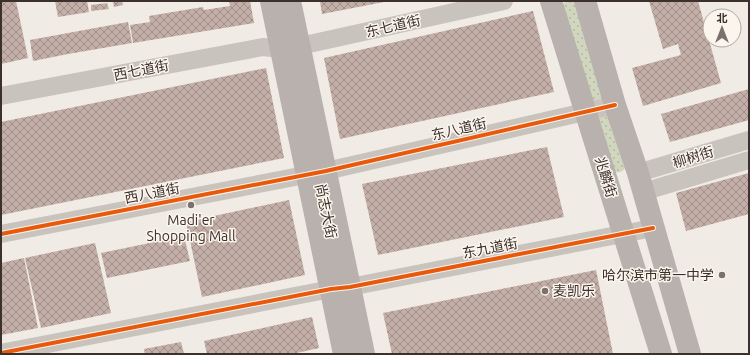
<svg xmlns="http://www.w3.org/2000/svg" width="750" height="355" font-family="Ubuntu,'Noto Sans SC',sans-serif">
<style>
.park{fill:url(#park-dots)}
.building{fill:url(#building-cross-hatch)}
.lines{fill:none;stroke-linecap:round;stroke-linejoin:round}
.minor{stroke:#c9c3be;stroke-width:18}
.major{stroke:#b8b1ad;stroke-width:22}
.cycleway-casing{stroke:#fbf5ee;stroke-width:6}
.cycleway{stroke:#e8590c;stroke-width:4}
.poi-dot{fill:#7a716c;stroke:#fbf5ee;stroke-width:1.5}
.labels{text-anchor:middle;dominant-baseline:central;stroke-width:3;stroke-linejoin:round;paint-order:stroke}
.street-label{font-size:14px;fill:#3b302b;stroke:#fbf5ee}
.poi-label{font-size:14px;fill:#3b302b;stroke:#fbf5ee}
</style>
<defs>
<pattern id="park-dots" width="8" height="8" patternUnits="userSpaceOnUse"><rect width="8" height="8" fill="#d1d6bf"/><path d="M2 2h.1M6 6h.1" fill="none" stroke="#b4b8a4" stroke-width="1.8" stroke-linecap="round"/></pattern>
<pattern id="building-cross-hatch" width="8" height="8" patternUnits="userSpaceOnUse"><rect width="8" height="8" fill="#c3afa7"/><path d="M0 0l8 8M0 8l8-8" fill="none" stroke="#a08f88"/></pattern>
</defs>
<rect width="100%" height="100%" fill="#f0ebe5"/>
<!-- park -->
<g class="park">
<path d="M566 1H578L607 96 592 104 562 5Z"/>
<path d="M611 115 626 167C623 171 621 173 615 172L595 123 599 116Z"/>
</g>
<!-- building -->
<g class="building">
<path d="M1 1H16L28 58 1 64Z"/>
<path d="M55 1H62V2L68 1H87L89 12 58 17Z"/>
<path d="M116 1H122L123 5 114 7 113 2Z"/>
<path d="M229 1H250L254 23 133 43 130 25 150 22 149 16 203 7 204 10 230 6Z"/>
<path d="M320 1H384V2L322 14Z"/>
<path d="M649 1H698L721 83 643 106 632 68 681 55 678 44 663 49Z"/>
<path d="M107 3 109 9 91 11V5Z"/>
<path d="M533 11 554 92 340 139 324 58Z"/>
<path d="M128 22 132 43 68 54 33 61 30 40Z"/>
<path d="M266 68 284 158 1 215V122Z"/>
<path d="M749 89V120L670 142 661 114Z"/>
<path d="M547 147 564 217 378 255 362 184Z"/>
<path d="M749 173V214L686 231 676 193Z"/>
<path d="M289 200 305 275 202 297 186 222Z"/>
<path d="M184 236 190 261 107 278 101 253Z"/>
<path d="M95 243 111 313 41 328 25 258Z"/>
<path d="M24 258 38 328 1 335V263Z"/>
<path d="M596 270 613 354H392L383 313Z"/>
<path d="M312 317 319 348 292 354H207L204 341Z"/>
<path d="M181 342 184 354H145L144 349Z"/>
</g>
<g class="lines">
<!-- minor -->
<g class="minor">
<path d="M1 96 263 47 281 49 300 46 504 1"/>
<path d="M638 173 749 140"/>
<path d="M643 192 749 160"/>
<path d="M1 234 326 171 615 105"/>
<path d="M1 353 331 289 350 287 653 228"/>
</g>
<!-- major -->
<g class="major">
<path d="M271 1 344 354"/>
<path d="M290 1 364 354"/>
<path d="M551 1 661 354"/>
<path d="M585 1 615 105 638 173 690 354"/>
</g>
<!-- cycleway casing -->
<g class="cycleway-casing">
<g id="cycleway">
<path d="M1 234 326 171 615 105"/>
<path d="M1 353 331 289 350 287 653 228"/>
</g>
</g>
<!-- cycleway -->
<use href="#cycleway" class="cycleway"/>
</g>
<!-- markers -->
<g class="poi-dot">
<circle cx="191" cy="205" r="4"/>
<circle cx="722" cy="275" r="4"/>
<circle cx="545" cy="291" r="4"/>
</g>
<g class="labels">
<!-- street labels -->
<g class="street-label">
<text transform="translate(393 26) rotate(-13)">东七道街</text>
<text transform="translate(141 70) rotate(-11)">西七道街</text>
<text transform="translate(459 129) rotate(-13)">东八道街</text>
<text transform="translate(693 157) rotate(-17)">柳树街</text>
<text transform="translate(606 177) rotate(73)">兆麟街</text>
<text transform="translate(152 193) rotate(-11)">西八道街</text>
<text transform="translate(326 211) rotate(78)">尚志大街</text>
<text transform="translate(490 248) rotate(-11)">东九道街</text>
</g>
<!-- poi labels -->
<g class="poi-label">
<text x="191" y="220">Madi'er<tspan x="191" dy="16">Shopping Mall</tspan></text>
<text x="714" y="275" text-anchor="end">哈尔滨市第一中学</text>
<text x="553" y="291" text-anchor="start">麦凯乐</text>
</g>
</g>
<!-- border -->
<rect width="750" height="355" fill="none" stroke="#3b302b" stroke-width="4"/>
<!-- north arrow -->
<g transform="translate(722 28)"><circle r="19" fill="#fbf5ee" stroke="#aea6a0"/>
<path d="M0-3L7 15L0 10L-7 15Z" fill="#7a716c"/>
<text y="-6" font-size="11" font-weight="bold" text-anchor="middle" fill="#3b302b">北</text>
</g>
</svg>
